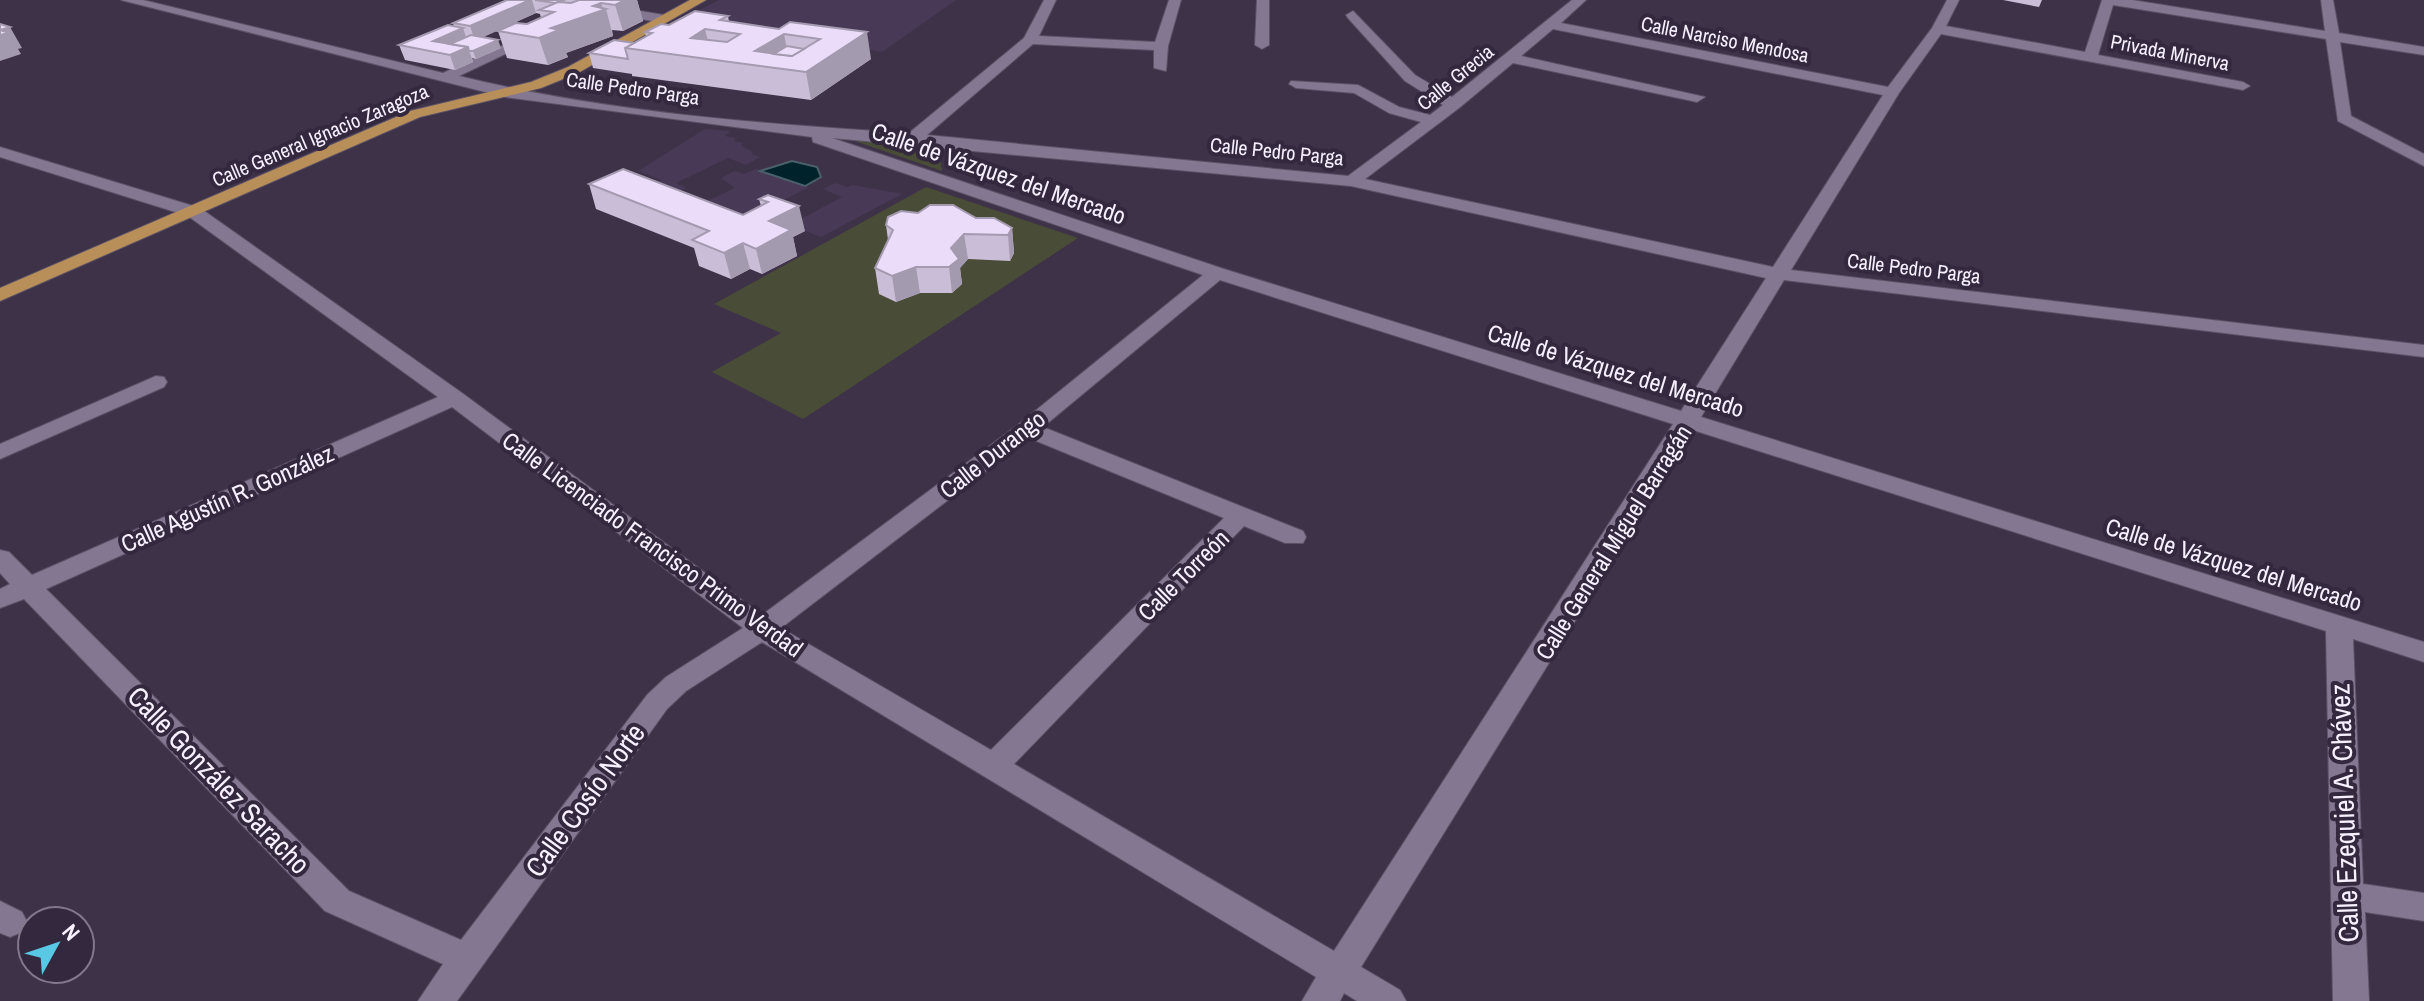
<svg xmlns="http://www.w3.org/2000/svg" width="2424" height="1001" font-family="'Archivo Narrow',sans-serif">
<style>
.built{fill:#483956}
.green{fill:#494c36}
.water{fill:#00232b;stroke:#4a606b;stroke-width:2}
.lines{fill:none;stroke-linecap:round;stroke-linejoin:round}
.minor-casing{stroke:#5b5165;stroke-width:2}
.major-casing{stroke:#5b5165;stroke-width:2}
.minor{fill:#847792;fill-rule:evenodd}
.major{fill:#b98f59;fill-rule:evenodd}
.wall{fill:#cabdd7}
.shaded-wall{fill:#a49aaf}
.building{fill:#ebdcfa;stroke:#a49aaf;stroke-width:2;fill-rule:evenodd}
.labels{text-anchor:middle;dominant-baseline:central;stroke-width:8;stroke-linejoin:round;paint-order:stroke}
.far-street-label{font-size:20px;fill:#f7f0ff;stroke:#33283e}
.street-label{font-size:24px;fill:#f7f0ff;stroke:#33283e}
.near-street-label{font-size:28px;fill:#f7f0ff;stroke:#33283e}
</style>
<rect width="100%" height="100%" fill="#3e3249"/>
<!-- built -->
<g class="built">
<path d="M719 0H956L882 52 686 17Z"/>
<path d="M705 129 730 131 725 136 736 138 734 141 743 143 741 146 753 152 751 154 760 157 746 165 728 158 676 183 686 188 677 193 630 194 661 180 638 171Z"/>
<path d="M756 169 809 187 782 201 733 216 701 204 735 188 721 178 735 171 744 174Z"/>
<path d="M835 183 847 187 853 185 902 194 821 237 790 225 842 197 823 189Z"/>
</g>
<!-- green -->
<g class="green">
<path d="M834 134 938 146 942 171Z"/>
<path d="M926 187 1078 238 803 419 712 372 781 333 714 304Z"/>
</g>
<!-- water -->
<path class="water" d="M792 161 817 167 821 177 805 186 760 171Z"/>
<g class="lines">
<!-- minor casing -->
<g class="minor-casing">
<g id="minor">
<path d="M121 0H143L443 73 534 31 539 32V38L459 76C605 112 760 124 909 133L1024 38 1044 0H1056L1039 36 1155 42 1169 0H1181L1168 46 1166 71 1154 68V50L1033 44 927 135 1348 176 1421 122 1389 113 1354 93 1296 88 1289 84 1291 81 1358 85 1399 107 1430 115 1443 105 1405 81 1348 18 1346 15 1353 11 1415 75 1452 97 1572 0H1586L1561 23 1888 87 1932 28 1947 0H1959L1946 26 2085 52 2102 0H2132L2325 31 2321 0H2333L2339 33 2424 47V55L2340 42 2351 116 2424 154V166L2338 121 2326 39 2113 5 2098 55 2243 82 2250 86 2243 90 1941 34 1899 93 1791 270 2424 345V357L1784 280 1701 417 2424 642V662L2353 639 2363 884 2424 893V921L2365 912 2369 1001H2333L2326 631 1693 430 1361 967 1400 990 1406 1001H1357L1344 993 1340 1001H1302L1316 977 762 642 686 691 667 709 457 1001H418L443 964 325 911 24 599 0 608V589L10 584 0 573V550L9 552 32 575 438 397 188 216 0 157V147L200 208 462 393 762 615 1019 424 1203 275 813 142 812 137 505 97ZM1553 29 1883 95 1773 267 1365 179 1459 108 1513 63 1697 102 1705 97 1521 56ZM832 138 1351 186 1766 278 1681 411 1224 269ZM1220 280 1673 424 1334 951 1014 764 1244 526 1285 543H1303L1306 537 1303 531 1043 427ZM452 407 743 628 666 677 647 695 461 940 349 891 46 589ZM1029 438 1224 518 991 750 781 628Z"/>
<path d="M1257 0H1269V45L1262 49 1255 45Z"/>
<path d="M611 6 664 15 671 19 664 23 606 13 604 10Z"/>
<path d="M156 376 164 377 167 382 164 387 0 459V444Z"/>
<path d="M0 901 22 912 27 922 22 932 10 937 0 933Z"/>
</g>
</g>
<!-- major casing -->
<g class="major-casing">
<path id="major" d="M690 0H706L578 73 541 88 420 117 0 301V288L410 111 531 82 568 67Z"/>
</g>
<!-- minor -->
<use href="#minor" class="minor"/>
<!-- major -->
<use href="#major" class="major"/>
</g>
<!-- wall -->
<g class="wall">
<path d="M507 0H637L643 21 623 31 612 30 613 36 566 53 568 57 548 65 507 58 498 31 527 24 541 18 540 14 536 13 482 37 501 48 476 59 472 58 473 62 455 70 405 60 399 45 454 27 453 23Z"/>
<path d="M2003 0H2042L2039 7Z"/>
<path d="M728 16 729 22 779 29 790 22 871 59 811 100 632 76V74L593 68 589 53 634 43 646 37 645 32 669 25Z"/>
<path d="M589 184 743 215 761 206 759 199 768 195 805 231 793 237 797 256 762 274 750 269 731 279 699 266 694 248 596 209Z"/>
<path d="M976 218 1012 228 1014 253 1010 261 968 259 960 268 962 284 952 293H920L896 302 879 294 875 268 888 240 886 225Z"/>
</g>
<!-- shaded-wall -->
<g class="shaded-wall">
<path d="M530 0H532L536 13 475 41 470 26Z"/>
<path d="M625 0H637L643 21 623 31 615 5Z"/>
<path d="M601 3 603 10 606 9 613 36 566 53 568 57 548 65 539 38 551 28Z"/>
<path d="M10 27 22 48 18 49 21 54 0 61V30Z"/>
<path d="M463 28 468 43 438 53 433 41Z"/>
<path d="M705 29 712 57 691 38Z"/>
<path d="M867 32 871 59 811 100 806 72Z"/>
<path d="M784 34 789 61 755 51Z"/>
<path d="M498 40 501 48 476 59 473 51Z"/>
<path d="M468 47 473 62 455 70 450 55Z"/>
<path d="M799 206 805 231 793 237 797 256 762 274 756 249 769 221Z"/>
<path d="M1012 228 1014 253 1010 261 1008 235Z"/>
<path d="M964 234 968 259 960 268 962 284 952 293 949 267 951 248Z"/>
<path d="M743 243 750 269 731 279 724 253Z"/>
<path d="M916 267 920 293 896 302 892 276Z"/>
</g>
<!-- building -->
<g class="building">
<path d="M507 0H530L470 26 453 23Z"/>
<path d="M535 0H565L555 3Z"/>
<path d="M579 0H625L615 5 601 3 593 6 606 9 551 28 559 30 539 38 498 31 516 23 527 24 554 12 539 10 558 2 571 3Z"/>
<path d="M695 11 728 16 720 20 779 29 790 22 867 32 806 72 625 48 652 33 645 32 661 24 669 25ZM705 29 740 34 727 42 691 38ZM784 34 820 39 792 56 755 51Z"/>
<path d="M0 24 10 27 0 30Z"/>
<path d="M448 25 463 28 433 41 468 47 450 55 399 45Z"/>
<path d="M0 30 9 33 0 35Z"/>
<path d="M471 35 498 40 473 51H469L468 47 450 44Z"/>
<path d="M614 40 634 43 625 48 628 59 589 53Z"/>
<path d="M787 46 804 49 792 56 774 54Z"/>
<path d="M623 169 743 215 768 202 759 199 768 195 799 206 769 221 791 230 756 249 743 243 724 253 692 240 709 231 589 184Z"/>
<path d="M930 205H953L976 218H994L1012 228 1008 235 964 234 951 248 959 259 949 267H916L892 276 875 268 893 230 886 225 888 217 901 211 918 213Z"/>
</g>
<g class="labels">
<!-- far-street labels -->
<g class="far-street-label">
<text transform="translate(1725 39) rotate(11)">Calle Narciso Mendosa</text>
<text transform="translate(2170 52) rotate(11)">Privada Minerva</text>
<text transform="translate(1455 77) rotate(-39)">Calle Grecia</text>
<text transform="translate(633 88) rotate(8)">Calle Pedro Parga</text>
<text transform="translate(320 135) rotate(-23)">Calle General Ignacio Zaragoza</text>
<text transform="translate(1277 151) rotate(6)">Calle Pedro Parga</text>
<text transform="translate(1914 268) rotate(7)">Calle Pedro Parga</text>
</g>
<!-- street labels -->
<g class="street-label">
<text transform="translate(999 173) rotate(19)">Calle de Vázquez del Mercado</text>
<text transform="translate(1616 370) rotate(17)">Calle de Vázquez del Mercado</text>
<text transform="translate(992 454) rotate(-38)">Calle Durango</text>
<text transform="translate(227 498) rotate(-24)">Calle Agustín R. González</text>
<text transform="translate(1613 542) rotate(-58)">Calle General Miguel Barragán</text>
<text transform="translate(653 544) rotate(36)">Calle Licenciado Francisco Primo Verdad</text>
<text transform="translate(2234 564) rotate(17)">Calle de Vázquez del Mercado</text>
<text transform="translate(1183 575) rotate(-45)">Calle Torreón</text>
</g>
<!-- near-street labels -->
<g class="near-street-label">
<text transform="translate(219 780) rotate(46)">Calle González Saracho</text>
<text transform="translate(585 800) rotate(-54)">Calle Cosío Norte</text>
<text transform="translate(2344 813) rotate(-92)">Calle Ezequiel A. Chávez</text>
</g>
</g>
<!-- north arrow -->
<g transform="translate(56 945) rotate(50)"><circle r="38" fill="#33283e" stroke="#81788b" stroke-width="2"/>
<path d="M0-6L14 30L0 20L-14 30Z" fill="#59c8e4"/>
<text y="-12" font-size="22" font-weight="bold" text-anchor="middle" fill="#f7f0ff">N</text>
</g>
</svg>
